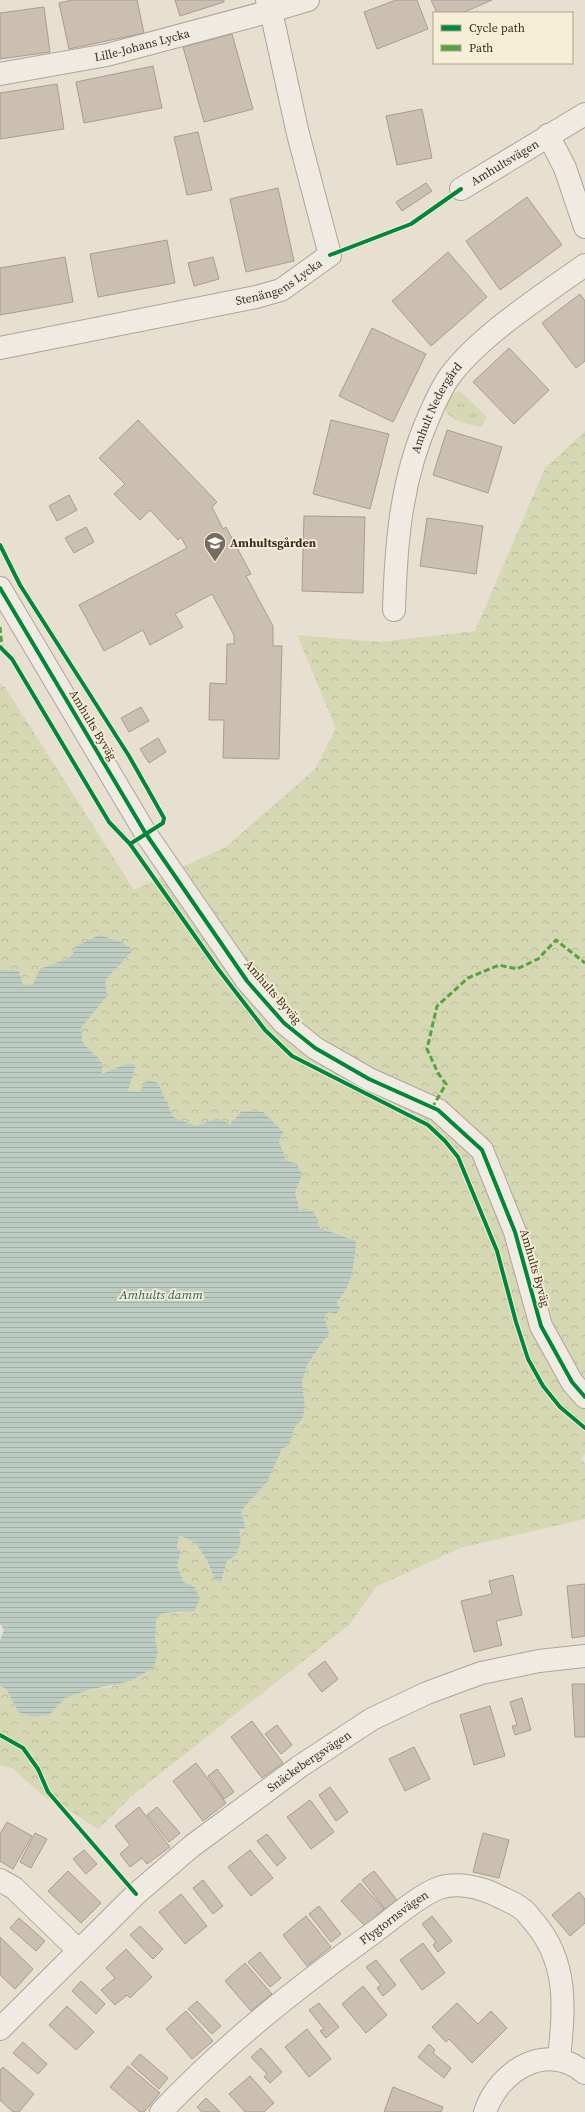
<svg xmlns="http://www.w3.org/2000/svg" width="585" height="2112" font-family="'Source Serif 4',serif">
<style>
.grass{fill:url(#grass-tufts)}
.forest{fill:url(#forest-crowns)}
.water{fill:url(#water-rules)}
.building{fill:#cbbfb2;stroke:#a89c90}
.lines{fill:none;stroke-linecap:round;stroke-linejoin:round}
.minor-casing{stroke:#ada599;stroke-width:24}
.minor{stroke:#efebe3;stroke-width:22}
.quiet{stroke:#54a441;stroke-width:3;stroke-dasharray:6 3;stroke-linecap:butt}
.cycleway-casing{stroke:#f7eed8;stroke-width:6}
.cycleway{stroke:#00873e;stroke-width:4}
.labels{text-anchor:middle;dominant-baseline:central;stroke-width:3.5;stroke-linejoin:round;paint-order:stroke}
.street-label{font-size:12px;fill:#3d2e20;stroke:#f7eed8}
.poi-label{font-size:12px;font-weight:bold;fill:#3d2e20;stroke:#f7eed8;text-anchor:start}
.water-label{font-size:13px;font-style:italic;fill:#2f5d5a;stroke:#f7eed8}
</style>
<defs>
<pattern id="grass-tufts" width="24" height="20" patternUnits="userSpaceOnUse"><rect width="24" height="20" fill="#d6d7b3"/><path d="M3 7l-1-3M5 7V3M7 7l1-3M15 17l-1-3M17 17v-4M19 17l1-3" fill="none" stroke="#b9b99a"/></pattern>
<pattern id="forest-crowns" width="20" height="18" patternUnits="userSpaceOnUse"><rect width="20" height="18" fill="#d6d7b3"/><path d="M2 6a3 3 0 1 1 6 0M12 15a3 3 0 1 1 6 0" fill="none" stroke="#b9b99a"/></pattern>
<pattern id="water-rules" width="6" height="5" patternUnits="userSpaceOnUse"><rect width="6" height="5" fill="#bcccc2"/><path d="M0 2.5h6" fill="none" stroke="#a2b0a6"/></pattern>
</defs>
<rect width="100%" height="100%" fill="#e7e0d1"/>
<!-- grass -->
<path class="grass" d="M460 391 487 417 481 427C470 425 449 421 445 409 447 401 451 392 460 391Z"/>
<!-- forest -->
<path class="forest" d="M585 431V1454L580 1459 585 1463V1519L460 1548 376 1587 350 1624 133 1795 98 1829 63 1806 43 1796 12 1768 0 1765V1685L7 1690 18 1712 33 1717 49 1715 65 1698 88 1690 111 1687 158 1651 155 1639V1620L162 1613H181L194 1586 184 1582 177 1566 181 1551 177 1550 179 1536C200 1540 208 1561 215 1580L221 1582 227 1561 236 1555 239 1529 246 1528 241 1511 267 1482 282 1449 289 1445 295 1427 303 1418 305 1406 302 1382 307 1365 329 1333 323 1315 343 1295 320 1228 300 1212 295 1193 302 1174 287 1161 279 1142 283 1132 230 1124 217 1118 196 1126 173 1117 158 1083 140 1092 128 1091 136 1066 128 1063 102 1075V1063L83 1043 81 1028 107 996 105 980 132 950 71 957 40 969 33 984 23 985 19 971 0 969V683L5 687 134 890 227 846 315 769 336 728 297 635 380 642 475 631 545 468Z"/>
<!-- water -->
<path class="water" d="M100 935 123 943 133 950 105 980 107 996 81 1028 83 1043 102 1063V1074L128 1063 136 1065 128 1091 140 1092 147 1080 158 1083 173 1117 196 1126 217 1118 230 1124 242 1111 263 1112 283 1132 279 1142 287 1161 295 1163 302 1174 295 1193 300 1212 313 1210 320 1228 356 1241C354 1264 353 1284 337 1302L340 1309 336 1314 329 1312 324 1315 329 1333 307 1365 302 1382 305 1406 303 1418 295 1427 289 1445 282 1449 267 1482 241 1511 246 1529H239L241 1541 236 1555 227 1561 221 1582 215 1580C208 1561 200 1540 179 1536L177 1549 181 1551 177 1566 184 1582 194 1586 200 1599 194 1611 162 1613 156 1620 155 1639 158 1651 154 1667 131 1681 88 1690 65 1698 49 1715 33 1717 18 1712 7 1690 0 1685V1640L4 1630 0 1623V969L19 971 23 985 33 984 40 969 71 957 76 946Z"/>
<!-- building -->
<g class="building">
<path d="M72 0H137L144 33 69 49 59 3Z"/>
<path d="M175 0H224V2L180 16Z"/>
<path d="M396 0H417L428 29 377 49 364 12Z"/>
<path d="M431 0H492L462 13H437Z"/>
<path d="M44 7 50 52 0 59V13Z"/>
<path d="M232 34 253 109 204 122 183 47Z"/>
<path d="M153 66 162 108 84 123 76 82Z"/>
<path d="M57 84 64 129 0 139V93Z"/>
<path d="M422 109 432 158 397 165 386 116Z"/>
<path d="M198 132 212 190 187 195 174 137Z"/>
<path d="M426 183 432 191 402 211 396 202Z"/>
<path d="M278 188 294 261 246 272 230 199Z"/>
<path d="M527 197 562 245 500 290 466 241Z"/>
<path d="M167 240 175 283 98 297 90 254Z"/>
<path d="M448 252 487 297 431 346 392 301Z"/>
<path d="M65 257 73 302 0 315V268Z"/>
<path d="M213 257 219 279 194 286 188 263Z"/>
<path d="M580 294 585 301V361L576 368 542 323Z"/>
<path d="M372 328 426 354 393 422 339 396Z"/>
<path d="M509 348 549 390 514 424 473 382Z"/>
<path d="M138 420 217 502 212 507 223 529 226 527 251 574 246 576 273 626V646H282L279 759 223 758 224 720H209L210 683 226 684 227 644H234V635L212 594 175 614 183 627 150 645 143 630 104 651 79 605 187 548 181 537 178 540 150 510 140 520 114 494 125 484 99 458Z"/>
<path d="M331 420 389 434 370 509 313 494Z"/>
<path d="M447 430 502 447 488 493 433 475Z"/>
<path d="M69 495 77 510 57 521 49 506Z"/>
<path d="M304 516 365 517 363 593 302 591Z"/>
<path d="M427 518 483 526 476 574 420 566Z"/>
<path d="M86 527 94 542 74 553 65 538Z"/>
<path d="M141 707 149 721 129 732 121 718Z"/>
<path d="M158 738 166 752 149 763 140 749Z"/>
<path d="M513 1575 522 1615 496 1621 502 1645 474 1652 461 1601 492 1594 489 1581Z"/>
<path d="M585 1584V1636L572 1638 567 1586Z"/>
<path d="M325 1661 338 1679 322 1692 308 1674Z"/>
<path d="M572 1684H585V1737H575Z"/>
<path d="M522 1698 531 1730 515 1735 512 1726 517 1725 510 1702Z"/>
<path d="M490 1706 505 1756 474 1765 460 1715Z"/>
<path d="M252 1721 283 1763 262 1778 231 1737Z"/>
<path d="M277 1725 292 1745 281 1754 265 1734Z"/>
<path d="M414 1747 430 1779 405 1791 389 1759Z"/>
<path d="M196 1763 226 1803 203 1821 173 1781Z"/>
<path d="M217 1769 234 1792 224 1799 208 1776Z"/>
<path d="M330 1787 348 1812 336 1821 319 1795Z"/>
<path d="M310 1800 334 1832 311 1849 287 1817Z"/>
<path d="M139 1807 170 1847 147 1864 142 1858 130 1867 120 1854 130 1845 115 1826Z"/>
<path d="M157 1807 180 1833 169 1842 147 1815Z"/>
<path d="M7 1822 32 1836 13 1869 0 1861V1834Z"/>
<path d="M35 1833 47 1839 31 1868 20 1862Z"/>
<path d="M483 1833 509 1840 499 1878 473 1872Z"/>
<path d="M267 1834 286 1858 277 1866 257 1841Z"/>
<path d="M84 1850 97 1864 86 1874 73 1859Z"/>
<path d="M250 1850 273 1878 251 1896 228 1867Z"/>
<path d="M68 1871 101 1903 81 1923 48 1891Z"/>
<path d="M374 1871 397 1900 385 1909 362 1880Z"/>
<path d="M203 1880 223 1906 213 1914 193 1888Z"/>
<path d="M360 1883 384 1909 365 1926 341 1901Z"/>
<path d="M579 1892 585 1899V1923L570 1936 552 1915Z"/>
<path d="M181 1894 207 1926 185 1944 159 1912Z"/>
<path d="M319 1906 341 1934 331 1942 309 1914Z"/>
<path d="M306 1916 331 1947 307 1966 283 1935Z"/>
<path d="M432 1916 452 1941 438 1952 433 1945 436 1942 422 1924Z"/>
<path d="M19 1918 45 1941 36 1951 10 1928Z"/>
<path d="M140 1926 163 1949 153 1959 130 1935Z"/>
<path d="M0 1937 33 1969 15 1989 0 1975Z"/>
<path d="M423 1943 445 1973 422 1990 400 1960Z"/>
<path d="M126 1949 152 1977 130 1998 127 1995 115 2005 101 1990 115 1978 106 1968Z"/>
<path d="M260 1952 281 1978 270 1987 248 1962Z"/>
<path d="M376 1960 396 1985 383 1996 377 1988 381 1985 366 1967Z"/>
<path d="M245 1963 272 1994 251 2011 225 1981Z"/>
<path d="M81 1981 105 2004 96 2014 72 1991Z"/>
<path d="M363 1986 387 2015 366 2033 342 2004Z"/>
<path d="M197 2001 221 2026 212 2034 188 2009Z"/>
<path d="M319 2003 339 2027 326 2038 320 2031 324 2029 309 2010Z"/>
<path d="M457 2003 478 2024 491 2011 507 2028 472 2063 449 2039 446 2042 432 2027Z"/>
<path d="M67 2006 94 2032 76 2050 49 2025Z"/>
<path d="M186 2011 213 2041 192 2059 166 2029Z"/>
<path d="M307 2029 331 2059 309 2077 285 2047Z"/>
<path d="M23 2042 47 2064 38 2074 13 2053Z"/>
<path d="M429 2044 435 2050 433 2053 451 2068 444 2078 418 2057Z"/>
<path d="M261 2048 282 2072 270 2083 264 2077 267 2074 251 2057Z"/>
<path d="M140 2054 168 2078 159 2089 131 2064Z"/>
<path d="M128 2066 160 2093 144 2112H140L110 2087Z"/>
<path d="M3 2067 34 2094 19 2112H13L0 2100V2070Z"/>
<path d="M250 2076 274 2103 264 2112H245L229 2094Z"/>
<path d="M393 2087 443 2107 441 2112H384Z"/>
<path d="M206 2098 220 2112H202L197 2107Z"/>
</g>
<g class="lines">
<!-- minor casing -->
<g class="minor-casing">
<g id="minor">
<path id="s1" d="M0 74 107 55 271 11 267 0"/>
<path d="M548 135 565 168 585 227"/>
<path id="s2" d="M461 189 585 114"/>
<path id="s3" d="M0 348 256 297 281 290 330 255 298 134 271 11 308 0"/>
<path d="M0 588 146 834 247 981 284 1023 315 1048 369 1079 438 1110 482 1150 515 1232 541 1326 572 1382 585 1397"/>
<path id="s4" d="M394 610C396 541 401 478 430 414 436 400 443 384 453 372 485 332 543 295 585 265"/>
<path d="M0 1880 14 1888 78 1950"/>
<path id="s5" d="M0 2029 136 1894 192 1846 299 1767 372 1719 427 1693 481 1673 539 1661 585 1656"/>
<path id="s6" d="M161 2112C225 2044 298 1987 373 1933 391 1920 419 1895 439 1888 457 1882 481 1887 498 1896 506 1900 515 1903 522 1909 527 1912 530 1918 534 1922 569 1963 564 2009 559 2059"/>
<path d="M485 2112C499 2070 547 2041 585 2073"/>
</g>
</g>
<!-- minor -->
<use href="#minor" class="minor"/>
<!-- quiet -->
<g class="quiet">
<path d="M0 627 2 647"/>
<path d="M432 1108 446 1084 438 1073 427 1049 437 1006 468 978 499 965 517 969 538 959 556 940 585 963"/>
</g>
<!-- cycleway casing -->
<g class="cycleway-casing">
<g id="cycleway">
<path d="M330 255 411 224 461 189"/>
<path d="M0 545 20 585 129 756 164 818 163 823 130 844"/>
<path d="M0 588 146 834 247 981 284 1023 315 1048 369 1079 438 1110 482 1150 515 1232 541 1326 572 1382 585 1397"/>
<path d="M0 647 12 659 109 822 130 844 218 969 265 1030 292 1056 428 1125 445 1141 458 1157 497 1251 516 1322 528 1359 543 1386 560 1407 585 1428"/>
<path d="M0 1735 23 1748 38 1769 48 1792 136 1894"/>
</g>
</g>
<!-- cycleway -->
<use href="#cycleway" class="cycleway"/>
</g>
<!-- icons -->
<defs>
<g id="school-pin" transform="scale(1.15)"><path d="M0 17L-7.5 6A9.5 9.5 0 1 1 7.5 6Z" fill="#786c5e" stroke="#f7eed8"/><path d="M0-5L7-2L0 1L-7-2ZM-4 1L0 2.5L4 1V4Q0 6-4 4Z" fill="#fff"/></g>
</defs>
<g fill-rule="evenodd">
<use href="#school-pin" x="215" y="543"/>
</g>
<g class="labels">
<!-- street labels -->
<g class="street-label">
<text stroke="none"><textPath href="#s1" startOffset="145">Lille-Johans Lycka</textPath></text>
<text stroke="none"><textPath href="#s2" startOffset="51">Amhultsvägen</textPath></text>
<text stroke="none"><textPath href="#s3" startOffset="288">Stenängens Lycka</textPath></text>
<text stroke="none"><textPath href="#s4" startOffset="209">Amhult Nedergård</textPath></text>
<text transform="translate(93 725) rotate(59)">Amhults Byväg</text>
<text transform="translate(273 992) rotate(49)">Amhults Byväg</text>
<text transform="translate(535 1268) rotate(74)">Amhults Byväg</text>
<text stroke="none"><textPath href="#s5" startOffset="410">Snäckebergsvägen</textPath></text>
<text stroke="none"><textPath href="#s6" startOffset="304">Flygtornsvägen</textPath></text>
</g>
<!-- poi labels -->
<g class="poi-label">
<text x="230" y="543">Amhultsgården</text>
</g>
<!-- water labels -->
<g class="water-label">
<text x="161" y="1294">Amhults damm</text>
</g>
</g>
<!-- legend -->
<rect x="433" y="12" width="140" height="52" fill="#f7eed8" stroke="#ada18e"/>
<rect x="441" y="25" width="20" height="6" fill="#00873e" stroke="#ada18e"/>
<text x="469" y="32" font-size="12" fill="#3d2e20">Cycle path</text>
<rect x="441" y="45" width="20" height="6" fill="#54a441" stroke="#ada18e"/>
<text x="469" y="52" font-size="12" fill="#3d2e20">Path</text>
</svg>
